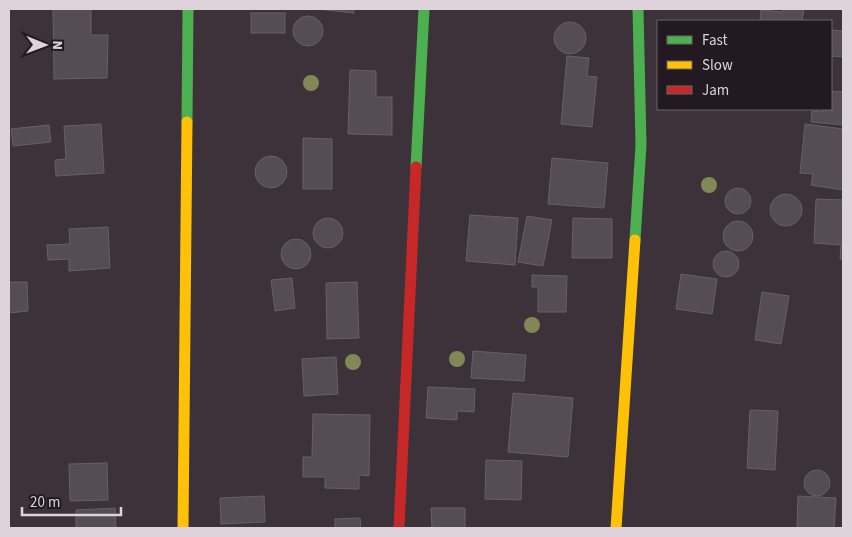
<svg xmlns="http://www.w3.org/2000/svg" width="852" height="537" font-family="'Source Sans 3',sans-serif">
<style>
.building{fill:#564d53;stroke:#685f65}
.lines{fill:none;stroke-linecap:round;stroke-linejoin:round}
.fast{stroke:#4caf50;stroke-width:11}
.slow{stroke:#ffc107;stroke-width:11}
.jam{stroke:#c62828;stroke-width:11}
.tree{fill:#808955}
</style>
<rect width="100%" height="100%" fill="#3d323a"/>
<!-- building -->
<g class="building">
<path d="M53 9H91V35H108L107 78 54 79Z"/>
<path d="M317 9H354V13Z"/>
<path d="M783 9H804L802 21H760L761 10 783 12Z"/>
<rect x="251" y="13" width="34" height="20"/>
<circle cx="308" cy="31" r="15"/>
<circle cx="570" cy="38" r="16"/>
<path d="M831 30 843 31V57L831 56Z"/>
<path d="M567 56 589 58 587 76 597 77 592 127 561 124Z"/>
<path d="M350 70 376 71V97H392V135L348 134Z"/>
<path d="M831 91 843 92V125L811 122 812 111 823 112V109H831Z"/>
<path d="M101 124 104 173 56 176 55 160 66 159 64 126Z"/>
<path d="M805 124 843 129V190L811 185 813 174 800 173Z"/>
<path d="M49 125 51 142 13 146 11 129Z"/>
<path d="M303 138 332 139V189H303Z"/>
<circle cx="271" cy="172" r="16"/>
<path d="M552 158 608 163 604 208 548 204Z"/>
<circle cx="738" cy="201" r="13"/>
<circle cx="786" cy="210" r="16"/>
<path d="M816 199 843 200V260L840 259 841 245 814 243Z"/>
<path d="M470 215 518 218 515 265 466 261Z"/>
<path d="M527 216 552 220 543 266 518 262Z"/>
<circle cx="328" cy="233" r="15"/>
<path d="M573 218 612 219V258H572Z"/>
<circle cx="738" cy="236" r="15"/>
<path d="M108 227 110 268 69 271V259L48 260 47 245 70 244 69 229Z"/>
<circle cx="296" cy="254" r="15"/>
<circle cx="726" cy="264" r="13"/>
<path d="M681 274 717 279 712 314 676 309Z"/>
<path d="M532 275 567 276 566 312H538V287H532Z"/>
<path d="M292 278 295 308 275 311 271 280Z"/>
<path d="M9 282H27L28 311 9 313Z"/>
<path d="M357 282 359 338 327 339 326 283Z"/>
<path d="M762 292 789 296 781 344 755 340Z"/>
<path d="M473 351 526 355 524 381 471 378Z"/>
<path d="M336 357 338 394 304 396 302 359Z"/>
<path d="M428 387 475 389 474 412 457 411V420L426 418Z"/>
<path d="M513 393 573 398 568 457 508 452Z"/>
<path d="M750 410 778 411 775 470 747 468Z"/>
<path d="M313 414 370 415 369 476 359 475V489L325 488V477H303V457H312Z"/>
<path d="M486 460 522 461 521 500 485 499Z"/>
<path d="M107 463 108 500 70 501 69 464Z"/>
<circle cx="817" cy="483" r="13"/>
<path d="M264 496 265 522 221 524 220 498Z"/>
<path d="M798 496 836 498 834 528H797Z"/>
<path d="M115 508 116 528H76V510Z"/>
<path d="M431 508H465V528H432Z"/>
<path d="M360 518 361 528H335V519Z"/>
</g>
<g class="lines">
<!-- fast -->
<g class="fast">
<path d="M187 122 188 9"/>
<path d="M416 167 424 9"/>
<path d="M635 240 641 145 638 9"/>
</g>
<!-- slow -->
<g class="slow">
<path d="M183 528 187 122"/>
<path d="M616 528 635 240"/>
</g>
<!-- jam -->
<path class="jam" d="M399 528 416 167"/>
</g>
<!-- trees -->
<g class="tree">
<circle cx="311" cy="83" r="8"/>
<circle cx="709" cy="185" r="8"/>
<circle cx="532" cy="325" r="8"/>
<circle cx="457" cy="359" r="8"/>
<circle cx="353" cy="362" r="8"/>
</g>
<!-- border -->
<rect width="852" height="537" fill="none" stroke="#dfd3db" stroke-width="20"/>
<!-- legend -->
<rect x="657" y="20" width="175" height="90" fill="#221a20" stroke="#6e646b"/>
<rect x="667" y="36" width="25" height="8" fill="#4caf50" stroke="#6e646b"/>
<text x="702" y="45" font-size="15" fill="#dfd3db">Fast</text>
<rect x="667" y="61" width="25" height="8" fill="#ffc107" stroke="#6e646b"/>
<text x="702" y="70" font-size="15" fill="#dfd3db">Slow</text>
<rect x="667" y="86" width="25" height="8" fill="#c62828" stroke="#6e646b"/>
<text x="702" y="95" font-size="15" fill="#dfd3db">Jam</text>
<!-- north arrow -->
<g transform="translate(45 45) rotate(91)" stroke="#221a20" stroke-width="4" paint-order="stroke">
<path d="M0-4L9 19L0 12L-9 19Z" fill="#dfd3db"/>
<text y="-8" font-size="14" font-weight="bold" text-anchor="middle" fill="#dfd3db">N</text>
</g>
<!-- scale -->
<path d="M22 507v8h99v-8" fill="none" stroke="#dfd3db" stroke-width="2.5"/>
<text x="30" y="507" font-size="15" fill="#dfd3db" stroke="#221a20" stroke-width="4" paint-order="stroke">20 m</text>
</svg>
